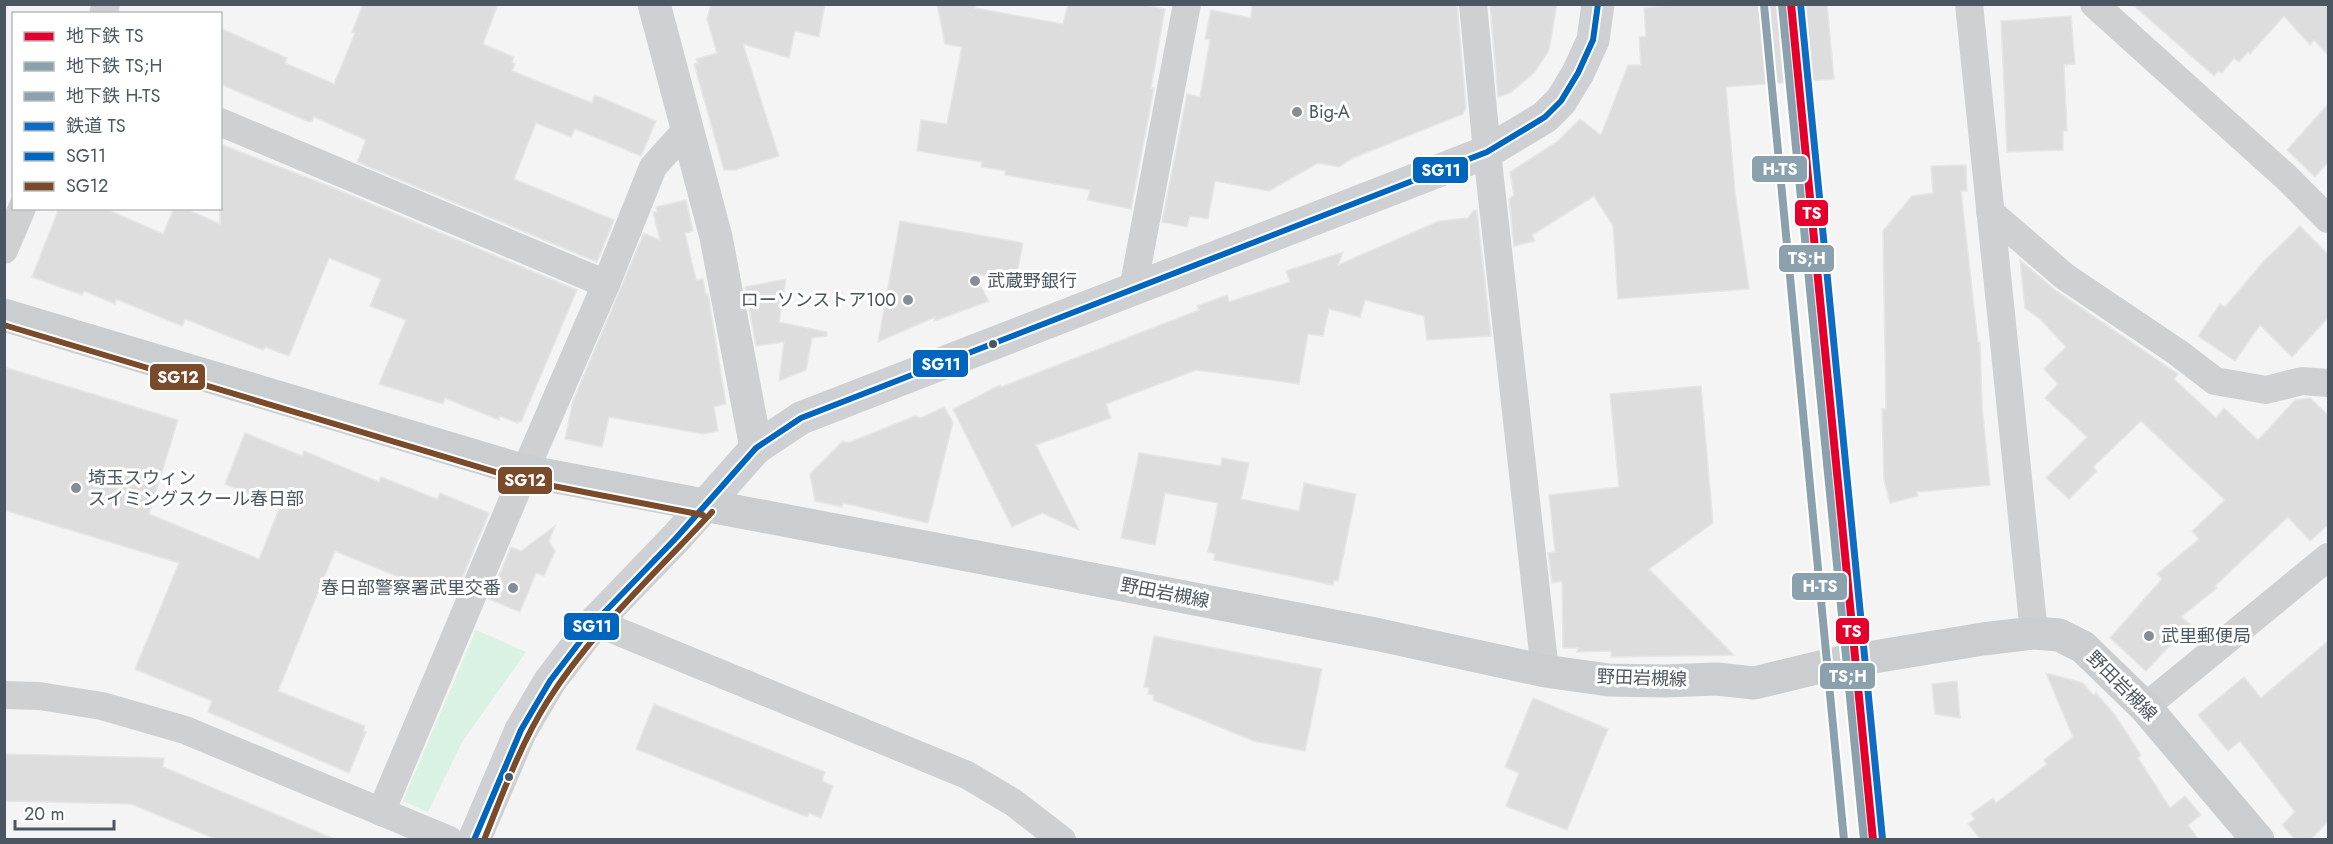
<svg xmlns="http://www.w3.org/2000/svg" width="2333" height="844" font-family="Jost,'Noto Sans JP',sans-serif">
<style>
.green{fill:#d9f2e3}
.building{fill:#ddddde;stroke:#e5e6e7;stroke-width:1.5}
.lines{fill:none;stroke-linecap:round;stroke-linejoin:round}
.street{stroke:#ced0d2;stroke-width:28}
.secondary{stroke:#ced0d4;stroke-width:33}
.primary{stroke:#caced1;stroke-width:33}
.bus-1-casing{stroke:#fff;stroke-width:10}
.bus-2-casing{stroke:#fff;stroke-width:10}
.bus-1{stroke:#0065bd;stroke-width:6}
.bus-2{stroke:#7a4b2a;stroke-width:6}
.rail-1-casing{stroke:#fff;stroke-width:12}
.rail-1{stroke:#0f6cc3;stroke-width:8}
.metro-1-casing{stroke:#fff;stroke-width:12}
.metro-2-casing{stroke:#fff;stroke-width:12}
.metro-3-casing{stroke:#fff;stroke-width:12}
.metro-1{stroke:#e4002b;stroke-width:8}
.metro-2{stroke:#8ba2ae;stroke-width:8}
.metro-3{stroke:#8ba2ae;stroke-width:8}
.poi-dot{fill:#868d94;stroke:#fff;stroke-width:2}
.bus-dot{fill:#4a5661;stroke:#fff;stroke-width:2}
.labels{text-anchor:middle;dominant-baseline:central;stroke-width:6;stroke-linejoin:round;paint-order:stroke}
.poi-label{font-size:18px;fill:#4a5661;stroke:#fff;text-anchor:start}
.street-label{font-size:18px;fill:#4a5661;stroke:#fff}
.line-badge{stroke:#fff;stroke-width:2}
.badge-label{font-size:16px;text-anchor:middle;font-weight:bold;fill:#fff}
</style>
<rect width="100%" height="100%" fill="#f4f4f4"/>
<!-- green -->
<path class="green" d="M476 630 526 652 462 742 428 812 403 801Z"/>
<!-- building -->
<g class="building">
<path d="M363 4H498L483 44 514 57 512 62 515 64 512 71 592 103 595 95 656 121 641 156 575 129 571 137 536 123 514 179 614 220 597 262 357 162 366 140 314 117 312 121 309 122 220 84V28L287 58 285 63 334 84 355 33 352 32Z"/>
<path d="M711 4H825L819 37 795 31 789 58 743 44 779 156 735 170H724L694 64 698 63 696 59 717 53 707 19Z"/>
<path d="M937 4H976L975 8 1063 24 1068 4H1141L1165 9 1151 88H1154L1131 209 1088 200 1090 190 1005 175V171L981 167 982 162 917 151 921 120 947 124 962 47 945 44Z"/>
<path d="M1252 4H1457L1466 107 1463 114 1353 158 1339 167 1318 163 1269 191 1215 181 1208 219 1190 216 1187 227 1162 222 1187 94 1200 97 1210 40 1205 39 1211 10 1251 18Z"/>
<path d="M1490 4H1557L1549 50 1535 72 1510 93 1498 97Z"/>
<path d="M1678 4H1827L1834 79 1726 87 1735 192 1749 289 1618 299 1613 226 1594 196 1532 235 1535 241 1514 246 1509 199 1514 195 1510 172 1558 141 1580 119 1601 135 1628 65H1641L1639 37 1646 36 1644 8Z"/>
<path d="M2132 4H2328V55L2314 40 2310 45 2284 16 2250 54 2248 52 2239 62 2234 58 2222 73 2218 71 2214 76Z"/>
<path d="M2071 16 2075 64 2064 65 2067 131H2063V150L2007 152 2001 21Z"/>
<path d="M2328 104V162L2315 177 2287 150Z"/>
<path d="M220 144 329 186 577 290 521 422 518 421 517 423 500 416 499 420 445 398 443 404 379 384 406 320 370 306 381 279 329 258 289 356 265 347 263 350 185 319 182 326 116 299 115 304 84 291 82 295 32 277 59 208H104L163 234 174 208H184L220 224Z"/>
<path d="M1966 165 1967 191H1961L1978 342H1980L1982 406 1990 485 1917 492 1918 496 1890 503 1884 480 1882 409H1886L1883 231 1912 196 1933 193 1931 166Z"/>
<path d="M686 200 693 231 685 233 696 280 703 279 706 295 708 294 726 404 714 407 718 431 703 434 609 417 602 447 565 439 573 401 644 233 660 240 653 212H657L656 207Z"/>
<path d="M1474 210 1477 211 1491 336 1427 340 1424 316 1365 300 1360 317 1329 309 1323 336 1308 334 1299 384 1196 370 1106 404 1111 418 1036 445 1079 530 1042 513 1012 527 953 409 1000 385 1001 387 1199 310 1197 306 1227 295 1229 302 1290 282 1286 271 1343 252 1338 265 1439 221 1468 218Z"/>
<path d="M900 221 1023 243 1015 284 973 273 989 301 934 321 935 317 878 342Z"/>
<path d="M2300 226 2328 254V318L2292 357 2260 325 2235 361 2198 336 2220 304 2225 307 2263 262Z"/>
<path d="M2020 260 2055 290 2178 374 2174 379 2216 418 2224 408 2258 440 2295 400 2310 398 2328 415V525L2310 541 2288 517 2215 586 2217 588 2181 617 2190 624 2146 671 2110 638 2162 579 2157 574 2199 539 2192 531 2225 500 2141 421 2093 467 2097 471 2069 499 2046 478 2087 437 2045 398 2058 384 2044 369 2066 347 2040 319 2025 308Z"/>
<path d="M786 279 779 322 827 332V336L812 338 806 370 779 381 784 342 756 346 745 287Z"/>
<path d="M4 367 178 420 149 514 259 559 280 507 225 484 245 433 302 456 304 451 379 482 381 477 437 499 440 493 489 513 459 586 454 584 448 597 335 551 278 691 365 726 363 731 366 732 349 773 208 712 212 701 135 669 179 563 4 510Z"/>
<path d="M1701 386 1713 523 1649 569 1734 655 1611 657V651L1577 652 1578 648H1563L1562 581 1552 583 1548 553 1555 552 1549 495 1619 487 1610 394Z"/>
<path d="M944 407 953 422 928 523 843 503 842 507 815 501 810 474 843 441 848 443 915 416 921 418Z"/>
<path d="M1139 453 1221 466 1222 458 1249 463 1241 499 1299 511 1304 483 1356 494 1338 581 1334 580 1333 585 1214 560 1215 554 1208 552 1218 503 1165 493 1155 545 1121 538Z"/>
<path d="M555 526 549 541 555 551 544 576 536 573 520 612 489 599 511 547 521 551Z"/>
<path d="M1154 636 1322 669 1305 751 1254 741 1153 700 1154 695 1148 694 1149 688 1144 687Z"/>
<path d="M2328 641V822L2310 840H2296L2282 825 2295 812 2240 741 2228 751 2198 715 2244 677 2261 698Z"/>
<path d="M2046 673 2083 683 2093 695 2096 693 2115 715 2141 755 2138 758 2170 808 2185 796 2201 815 2188 825 2199 840H1981L1968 824 1975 819 1971 814 1993 798 1996 803 2047 764 2044 760 2073 737Z"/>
<path d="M1957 681 1960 718 1935 714 1932 684Z"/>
<path d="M1533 698 1608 729 1567 830 1506 806 1519 773 1505 767Z"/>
<path d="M654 704 825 772 822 781 833 786 821 818 809 813 807 817 636 749Z"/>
<path d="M4 754 164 758 163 767 337 840H218L131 804 4 801Z"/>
</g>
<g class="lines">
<!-- street -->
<g class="street">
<path d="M1473 4 1487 152 1545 671"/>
<path d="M1969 4 2034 633"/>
<path d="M2094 4 2286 177 2328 219"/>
<path d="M103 14 106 4"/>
<path d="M220 122 606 284"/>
<path d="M1990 212 2064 276 2177 352 2215 381 2266 390 2302 381 2328 383"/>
<path d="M4 250 22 208"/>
<path d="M1133 289 1187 4"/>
<path d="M595 622 967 775 1014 803 1062 840"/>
<path d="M4 695 39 696 102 706 185 730 449 840"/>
<path d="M2145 707 2328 557"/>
<path d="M381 812 525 471 606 284 653 167 688 128"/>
</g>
<!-- secondary -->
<g class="secondary">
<path d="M654 4 716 237 756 448"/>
<path d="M474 840 521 730 550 681 595 622 677 537 756 448 801 418 1487 152 1545 117 1561 101 1578 73 1593 40 1598 4"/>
</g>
<!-- primary -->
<path class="primary" d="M4 315 525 471 1035 568 1380 635 1545 671 1609 680 1665 681 1717 679 1754 683 1837 663 1983 639 2034 633 2059 635 2083 647 2145 707 2258 840"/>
<!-- bus-1 casing -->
<g class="bus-1-casing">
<path id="bus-1" d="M474 840 521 730 550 681 595 622 677 537 756 448 801 418 1487 152 1545 117 1561 101 1578 73 1593 40 1598 4"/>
</g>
<!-- bus-2 casing -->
<g class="bus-2-casing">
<g id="bus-2">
<path d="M4 325 522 480 703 515"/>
<path d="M484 840C503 793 520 745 547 702 592 631 655 574 712 512"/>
</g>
</g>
<!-- bus-1 -->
<use href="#bus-1" class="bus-1"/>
<!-- bus-2 -->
<use href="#bus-2" class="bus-2"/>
<!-- rail-1 casing -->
<g class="rail-1-casing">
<path id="rail-1" d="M1800 4 1882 839"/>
</g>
<!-- rail-1 -->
<use href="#rail-1" class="rail-1"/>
<!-- metro-1 casing -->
<g class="metro-1-casing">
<path id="metro-1" d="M1791 4 1873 840"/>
</g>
<!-- metro-2 casing -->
<g class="metro-2-casing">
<path id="metro-2" d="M1782 5 1864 840"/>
</g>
<!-- metro-3 casing -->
<g class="metro-3-casing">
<path id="metro-3" d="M1764 5 1844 840"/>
</g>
<!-- metro-1 -->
<use href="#metro-1" class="metro-1"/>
<!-- metro-2 -->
<use href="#metro-2" class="metro-2"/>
<!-- metro-3 -->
<use href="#metro-3" class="metro-3"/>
</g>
<!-- markers -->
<g class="poi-dot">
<circle cx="1297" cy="112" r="6"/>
<circle cx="975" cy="281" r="6"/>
<circle cx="908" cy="300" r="6"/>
<circle cx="76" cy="488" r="6"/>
<circle cx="513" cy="588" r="6"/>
<circle cx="2149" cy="636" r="6"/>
</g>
<g class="bus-dot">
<circle cx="993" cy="344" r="5"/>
<circle cx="509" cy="777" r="5"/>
</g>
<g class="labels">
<!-- poi labels -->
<g class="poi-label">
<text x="1309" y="112">Big-A</text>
<text x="987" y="281">武蔵野銀行</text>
<text x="896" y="300" text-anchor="end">ローソンストア100</text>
<text x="88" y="478">埼玉スウィン<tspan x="88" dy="21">スイミングスクール春日部</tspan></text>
<text x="501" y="588" text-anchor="end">春日部警察署武里交番</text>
<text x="2161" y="636">武里郵便局</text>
</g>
<!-- street labels -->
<g class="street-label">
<text transform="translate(1165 593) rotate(11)">野田岩槻線</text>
<text transform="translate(1642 678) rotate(2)">野田岩槻線</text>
<text transform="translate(2122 686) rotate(45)">野田岩槻線</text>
</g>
</g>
<g class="line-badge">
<rect x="1751" y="155" width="57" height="28" rx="6" fill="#8ba2ae"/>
<rect x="1412" y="156" width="57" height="28" rx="6" fill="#0065bd"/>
<rect x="1794" y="199" width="35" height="28" rx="6" fill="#e4002b"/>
<rect x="1778" y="244" width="57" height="29" rx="6" fill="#8ba2ae"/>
<rect x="912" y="349" width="57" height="29" rx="6" fill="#0065bd"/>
<rect x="149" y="363" width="57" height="28" rx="6" fill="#7a4b2a"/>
<rect x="497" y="466" width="56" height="29" rx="6" fill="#7a4b2a"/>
<rect x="1791" y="572" width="57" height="29" rx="6" fill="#8ba2ae"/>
<rect x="563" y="612" width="57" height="29" rx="6" fill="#0065bd"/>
<rect x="1835" y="617" width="35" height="28" rx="6" fill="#e4002b"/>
<rect x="1819" y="662" width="57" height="28" rx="6" fill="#8ba2ae"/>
</g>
<g class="badge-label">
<text x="1780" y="175">H-TS</text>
<text x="1441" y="176">SG11</text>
<text x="1812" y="219">TS</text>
<text x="1807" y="264">TS;H</text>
<text x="941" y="370">SG11</text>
<text x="178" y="383">SG12</text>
<text x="525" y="486">SG12</text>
<text x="1820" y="592">H-TS</text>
<text x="592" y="632">SG11</text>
<text x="1852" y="637">TS</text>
<text x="1848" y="682">TS;H</text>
</g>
<!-- border -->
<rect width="2333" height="844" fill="none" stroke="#4a5661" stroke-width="12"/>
<!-- legend -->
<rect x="12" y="12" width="210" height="198" fill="#ffffff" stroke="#b7bbc0" stroke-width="1.5"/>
<rect x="24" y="32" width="30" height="9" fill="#e4002b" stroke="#b7bbc0" stroke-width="1.5"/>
<text x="66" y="42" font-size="18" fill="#4a5661">地下鉄 TS</text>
<rect x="24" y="62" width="30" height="9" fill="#8ba2ae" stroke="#b7bbc0" stroke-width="1.5"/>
<text x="66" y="72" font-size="18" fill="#4a5661">地下鉄 TS;H</text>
<rect x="24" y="92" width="30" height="9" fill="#8ba2ae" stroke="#b7bbc0" stroke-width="1.5"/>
<text x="66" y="102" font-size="18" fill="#4a5661">地下鉄 H-TS</text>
<rect x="24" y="122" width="30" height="9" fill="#0f6cc3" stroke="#b7bbc0" stroke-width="1.5"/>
<text x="66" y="132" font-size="18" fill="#4a5661">鉄道 TS</text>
<rect x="24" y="152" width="30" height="9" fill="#0065bd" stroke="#b7bbc0" stroke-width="1.5"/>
<text x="66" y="162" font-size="18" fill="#4a5661">SG11</text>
<rect x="24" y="182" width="30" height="9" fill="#7a4b2a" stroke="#b7bbc0" stroke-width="1.5"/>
<text x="66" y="192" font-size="18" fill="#4a5661">SG12</text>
<!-- scale -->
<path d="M15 820v9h99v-9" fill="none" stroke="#4a5661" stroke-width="3"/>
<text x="24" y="820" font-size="18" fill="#4a5661" stroke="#ffffff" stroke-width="4.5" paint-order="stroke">20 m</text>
</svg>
